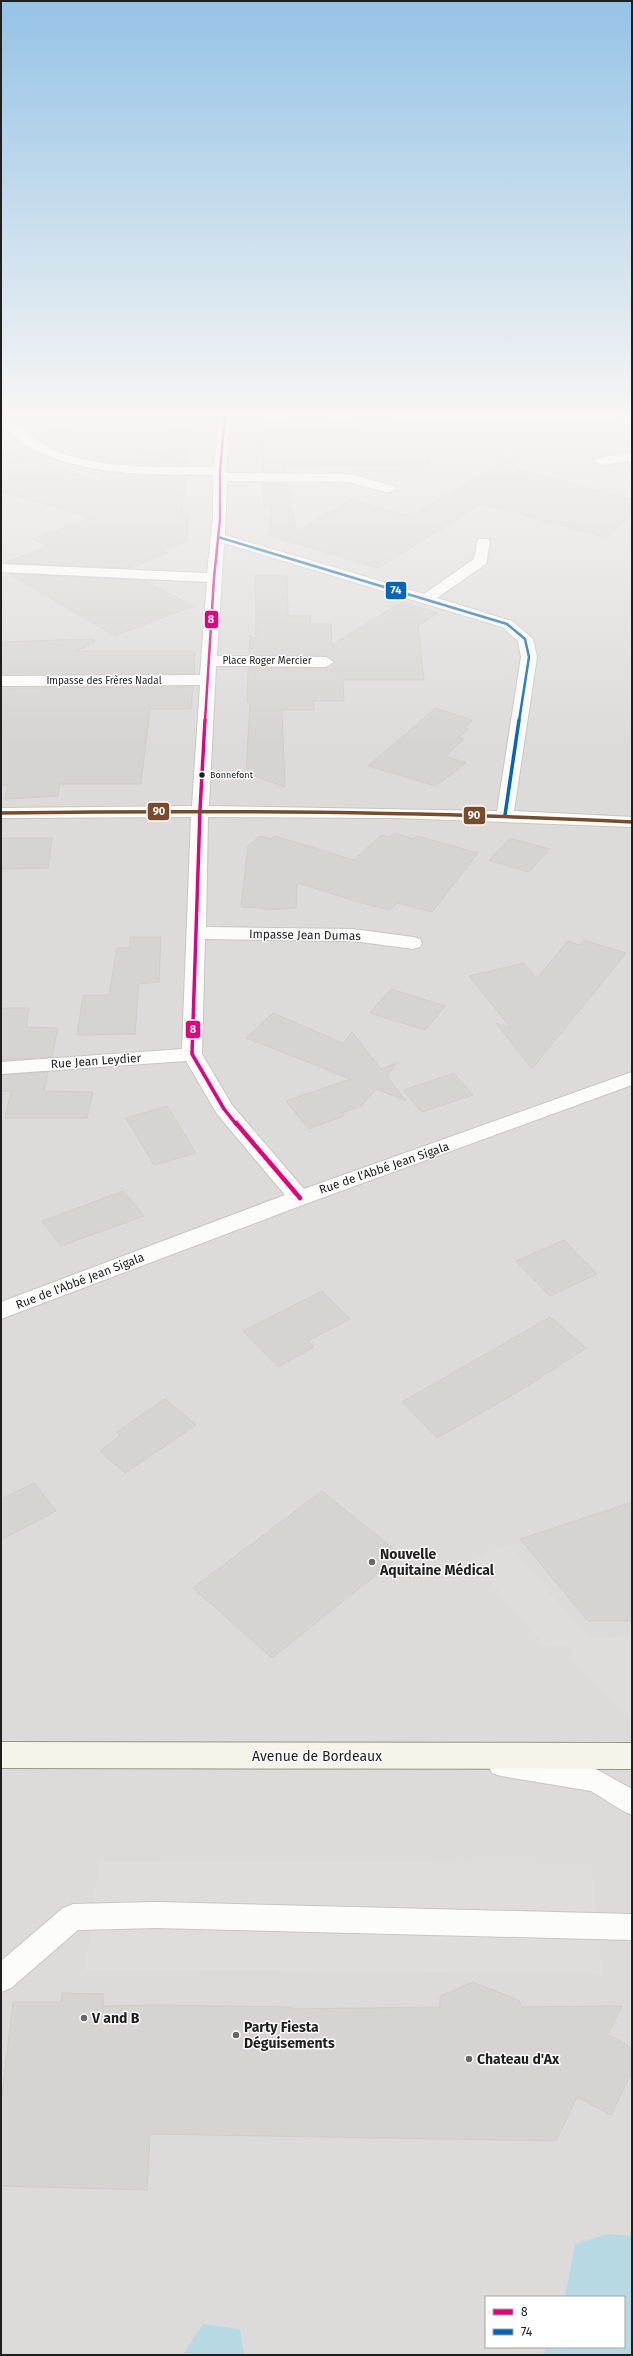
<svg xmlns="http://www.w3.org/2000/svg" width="633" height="2356" font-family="'Fira Sans',sans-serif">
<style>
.residential{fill:#dddbd9;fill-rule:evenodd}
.parking{fill:#dedddb}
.water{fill:#b7d9e4}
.building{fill:#d6d4d0;stroke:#d1cdc8}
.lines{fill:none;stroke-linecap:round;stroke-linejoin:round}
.service-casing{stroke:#c6c6c3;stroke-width:2}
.minor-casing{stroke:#c6c6c3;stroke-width:2}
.secondary-casing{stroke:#96987e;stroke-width:2}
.service{fill:#fcfcfb;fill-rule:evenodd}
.minor{fill:#fcfcfb;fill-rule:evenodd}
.secondary{fill:#f4f4ea;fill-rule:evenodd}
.bus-1-far2-casing{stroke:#fff;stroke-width:4.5}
.bus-1-far1-casing{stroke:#fff;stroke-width:6}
.bus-1-casing{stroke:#fff;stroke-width:8}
.bus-2-far1-casing{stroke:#fff;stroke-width:4.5}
.bus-2-casing{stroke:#fff;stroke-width:6}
.bus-3-casing{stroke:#fff;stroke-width:6}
.bus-1-far2{stroke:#e5007d;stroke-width:2.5}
.bus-1-far1{stroke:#e5007d;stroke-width:3.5}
.bus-1{stroke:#e5007d;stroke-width:4.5}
.bus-2-far1{stroke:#0065bd;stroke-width:2.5}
.bus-2{stroke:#0065bd;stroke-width:3.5}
.bus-3{stroke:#7a4b2a;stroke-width:3.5}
.bus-dot{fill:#1f1f1f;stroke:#fff;stroke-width:1.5}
.poi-dot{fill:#676765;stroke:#fff;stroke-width:1.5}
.labels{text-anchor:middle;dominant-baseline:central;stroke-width:3;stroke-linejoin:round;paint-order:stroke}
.far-bus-label{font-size:9px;fill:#1f1f1f;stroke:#fff;text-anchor:start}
.far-street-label{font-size:10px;fill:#1f1f1f;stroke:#fff}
.street-label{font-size:12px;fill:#1f1f1f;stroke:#fff}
.near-poi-label{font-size:14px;font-weight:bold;fill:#1f1f1f;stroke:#fff;text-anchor:start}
.near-street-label{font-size:14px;fill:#1f1f1f;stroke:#fff}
.line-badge{stroke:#fff;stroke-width:1.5}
.badge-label{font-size:11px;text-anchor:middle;font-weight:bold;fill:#fff}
</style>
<rect width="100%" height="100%" fill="#eeece7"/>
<!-- residential -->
<path class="residential" d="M1 415H632V2355H1ZM486 2297H624V2347H486Z"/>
<!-- parking -->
<g class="parking">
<path d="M509 1545 588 1639 632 1636V1715H626L571 1656 573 1647 545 1646 472 1560Z"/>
<path d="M99 1861 591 1864 602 1973 85 1970Z"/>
</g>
<!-- water -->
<g class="water">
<path d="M607 2234 632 2236V2355H543L546 2347H624V2297H565L575 2244Z"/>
<path d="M203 2324 240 2329 244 2355H183Z"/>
</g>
<!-- building -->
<g class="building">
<path d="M44 424 163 455 166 431 192 430 189 456H164L186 461V465L131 464 89 459 78 456Z"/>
<path d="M277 429 361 430 362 435 432 434 429 464 284 466 285 472H263L261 431Z"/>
<path d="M1 451 108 484 93 470 126 474 186 476 182 513H188L187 541 161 551 168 553 129 568 4 563 48 546 33 539 92 518 1 491Z"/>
<path d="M510 457 518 469 632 500V515L605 537 481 504 378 568 270 536 271 507H264L263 483H287L297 532 351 500 411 517Z"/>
<path d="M10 574 143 580 193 606 115 636Z"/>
<path d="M255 576H287L288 616H311L310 624H331L332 645 402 602 438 613 418 626 424 680H343L344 701H314V710H282L285 787 246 773 250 702H247L248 668H326L335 662 326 656 249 655 250 635 256 639Z"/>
<path d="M94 639 95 643 75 651H195L194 674H1V642Z"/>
<path d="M193 687 191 709H150L141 784H60L58 796 5 799 8 785H1V688Z"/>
<path d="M436 708 472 720 465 728 469 729 459 737 464 739 445 756 466 763 436 786 368 766Z"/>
<path d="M395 833 414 839 417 836 478 853 432 912 397 903 390 910 376 907 297 883 296 908 264 910 263 908 241 907 248 846 260 836 271 839 275 836 354 860 381 835 390 837Z"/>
<path d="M1 838H52L48 868 1 869Z"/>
<path d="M510 838 550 849 529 872 489 860Z"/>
<path d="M130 937H161L159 982 139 984 135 1034 77 1035 83 995H109L117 948H130Z"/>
<path d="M584 940 626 953 532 1069 496 1023 511 1028 469 976 524 963 537 978 568 941 580 945Z"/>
<path d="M391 989 445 1006 425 1030 370 1013Z"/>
<path d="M1 1008H29L26 1027 58 1028 52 1057 1 1060Z"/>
<path d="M273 1013 343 1043 352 1032 381 1069 397 1063 387 1076 406 1101 376 1089 361 1106 342 1113 344 1116 309 1129 286 1101 351 1079 246 1038Z"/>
<path d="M48 1072 44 1091 93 1092 87 1118H5L11 1091H1V1075Z"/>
<path d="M454 1073 473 1095 422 1112 403 1090Z"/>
<path d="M167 1106 196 1153 154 1165 126 1118Z"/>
<path d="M123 1191 144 1216 61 1246 42 1221Z"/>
<path d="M564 1240 597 1274 550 1296 516 1261Z"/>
<path d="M322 1291 350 1319 308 1341 314 1347 278 1367 243 1331Z"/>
<path d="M550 1317 586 1348 526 1387 437 1438 402 1402Z"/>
<path d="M165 1399 196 1425 125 1473 100 1451 120 1436 117 1432Z"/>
<path d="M34 1483 56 1511 1 1540V1499Z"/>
<path d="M322 1491 401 1555 272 1658 193 1588Z"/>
<path d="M632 1502V1621H588L520 1539Z"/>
<path d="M473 1982 519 2000 521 2007 622 2006 608 2034 632 2048V2072L611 2115 577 2097 556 2141 150 2134 147 2190 1 2186V2103L13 2002H61L62 1993 103 1994V2006L155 2005 291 2007V2009L440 2007V1996Z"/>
</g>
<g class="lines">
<!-- service casing -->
<g class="service-casing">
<g id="service">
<path d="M501 1754 596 1769 632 1789V1815L623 1811 591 1791 501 1776 492 1773 488 1765 492 1757Z"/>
<path d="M156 1902 632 1914V1940L156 1928 78 1930 11 1988 1 1992V1961L63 1908 73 1904Z"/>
</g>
</g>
<!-- minor casing -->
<g class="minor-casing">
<g id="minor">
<path d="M1 415H10L11 422C24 431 36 441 50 448 100 471 160 466 214 467L219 415H619L632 417V425L612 421 537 420 230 423 226 473 350 474 393 486 395 489 388 493 349 482 227 481 225 535 424 594 474 559 478 539H488L490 542 486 564 437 598 512 621 533 639 537 657 514 811 632 817V827L396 818 208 817 206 927 353 929 413 937 420 939 422 943 420 947 413 949 353 941 205 939 202 1054 232 1105 304 1189 632 1072V1085L308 1203 1 1319V1302L285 1195 217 1114 186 1061 1 1074V1062L182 1049 191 817 1 818V808L192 806 200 685 1 686V676L200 675 207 582 1 572V564L207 573 213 519V475C157 474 95 477 42 453 27 447 14 436 1 427ZM224 543 502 627 518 641 521 657 497 811 209 806 216 666 326 667 334 662 326 657 217 656Z"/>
<path d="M632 453V461L601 465 595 461 601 457Z"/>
</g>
</g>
<!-- secondary casing -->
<g class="secondary-casing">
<path id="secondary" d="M1 1742 632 1743V1769L1 1768Z"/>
</g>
<!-- service -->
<use href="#service" class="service"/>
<!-- minor -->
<use href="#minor" class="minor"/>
<!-- secondary -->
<use href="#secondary" class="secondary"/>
<!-- bus-1-far2 casing -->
<g class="bus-1-far2-casing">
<path id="bus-1-far2" d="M205 721 214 578 220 519V471L225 415"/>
</g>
<!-- bus-1-far1 casing -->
<g class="bus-1-far1-casing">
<path id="bus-1-far1" d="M205 720 200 810 192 1054 224 1109 236 1124"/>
</g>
<!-- bus-1 casing -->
<g class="bus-1-casing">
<path id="bus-1" d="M236 1123 300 1198"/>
</g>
<!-- bus-2-far1 casing -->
<g class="bus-2-far1-casing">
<path id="bus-2-far1" d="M218 537 507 624 525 639 529 657 519 721"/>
</g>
<!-- bus-2 casing -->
<g class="bus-2-casing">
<path id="bus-2" d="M505 815 519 720"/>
</g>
<!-- bus-3 casing -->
<g class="bus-3-casing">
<path id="bus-3" d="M1 813C212 810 422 811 632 822"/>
</g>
<!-- bus-1-far2 -->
<use href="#bus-1-far2" class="bus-1-far2"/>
<!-- bus-1-far1 -->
<use href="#bus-1-far1" class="bus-1-far1"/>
<!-- bus-1 -->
<use href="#bus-1" class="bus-1"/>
<!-- bus-2-far1 -->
<use href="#bus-2-far1" class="bus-2-far1"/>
<!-- bus-2 -->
<use href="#bus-2" class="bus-2"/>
<!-- bus-3 -->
<use href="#bus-3" class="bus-3"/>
</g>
<!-- sky -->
<linearGradient id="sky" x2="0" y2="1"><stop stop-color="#94c3e6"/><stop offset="0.56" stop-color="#f7f6f4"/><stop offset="1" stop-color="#f7f6f4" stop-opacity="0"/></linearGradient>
<rect width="633" height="744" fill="url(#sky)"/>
<!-- markers -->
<circle class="bus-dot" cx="202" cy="775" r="3.5"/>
<g class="poi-dot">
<circle cx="372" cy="1562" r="4"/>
<circle cx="84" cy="2018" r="4"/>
<circle cx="236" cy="2035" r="4"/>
<circle cx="469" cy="2059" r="4"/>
</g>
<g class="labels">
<!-- far-bus labels -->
<g class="far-bus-label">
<text x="210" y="775">Bonnefont</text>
</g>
<!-- far-street labels -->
<g class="far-street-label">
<text x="267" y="661">Place Roger Mercier</text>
<text x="104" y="681">Impasse des Frères Nadal</text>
</g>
<!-- street labels -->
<g class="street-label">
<text transform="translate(305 935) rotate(1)">Impasse Jean Dumas</text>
<text transform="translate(96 1061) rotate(-4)">Rue Jean Leydier</text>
<text transform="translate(384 1168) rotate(-19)">Rue de l'Abbé Jean Sigala</text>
<text transform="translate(80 1281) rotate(-21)">Rue de l'Abbé Jean Sigala</text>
</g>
<!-- near-poi labels -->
<g class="near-poi-label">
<text x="380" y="1554">Nouvelle<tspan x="380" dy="16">Aquitaine Médical</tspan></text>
<text x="92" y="2018">V and B</text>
<text x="244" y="2027">Party Fiesta<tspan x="244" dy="16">Déguisements</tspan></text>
<text x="477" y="2059">Chateau d'Ax</text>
</g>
<!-- near-street labels -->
<g class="near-street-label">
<text x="317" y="1756">Avenue de Bordeaux</text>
</g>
</g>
<g class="line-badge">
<rect x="385" y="581" width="22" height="19" rx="4" fill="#0065bd"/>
<rect x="204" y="610" width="15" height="19" rx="4" fill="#e5007d"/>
<rect x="147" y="802" width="23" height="19" rx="4" fill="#7a4b2a"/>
<rect x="463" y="806" width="23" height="19" rx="4" fill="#7a4b2a"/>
<rect x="185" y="1020" width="16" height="19" rx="4" fill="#e5007d"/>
</g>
<g class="badge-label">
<text x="396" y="594">74</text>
<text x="211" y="623">8</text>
<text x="159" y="815">90</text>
<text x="474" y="819">90</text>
<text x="193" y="1033">8</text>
</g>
<!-- border -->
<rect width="633" height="2356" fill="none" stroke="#1f1f1f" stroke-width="4"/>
<!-- legend -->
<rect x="485" y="2296" width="140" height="52" fill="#ffffff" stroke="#a5a5a5"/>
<rect x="493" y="2309" width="20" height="6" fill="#e5007d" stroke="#a5a5a5"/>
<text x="521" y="2316" font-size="12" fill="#1f1f1f">8</text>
<rect x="493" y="2329" width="20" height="6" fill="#0065bd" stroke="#a5a5a5"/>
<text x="521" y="2336" font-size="12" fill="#1f1f1f">74</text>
</svg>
